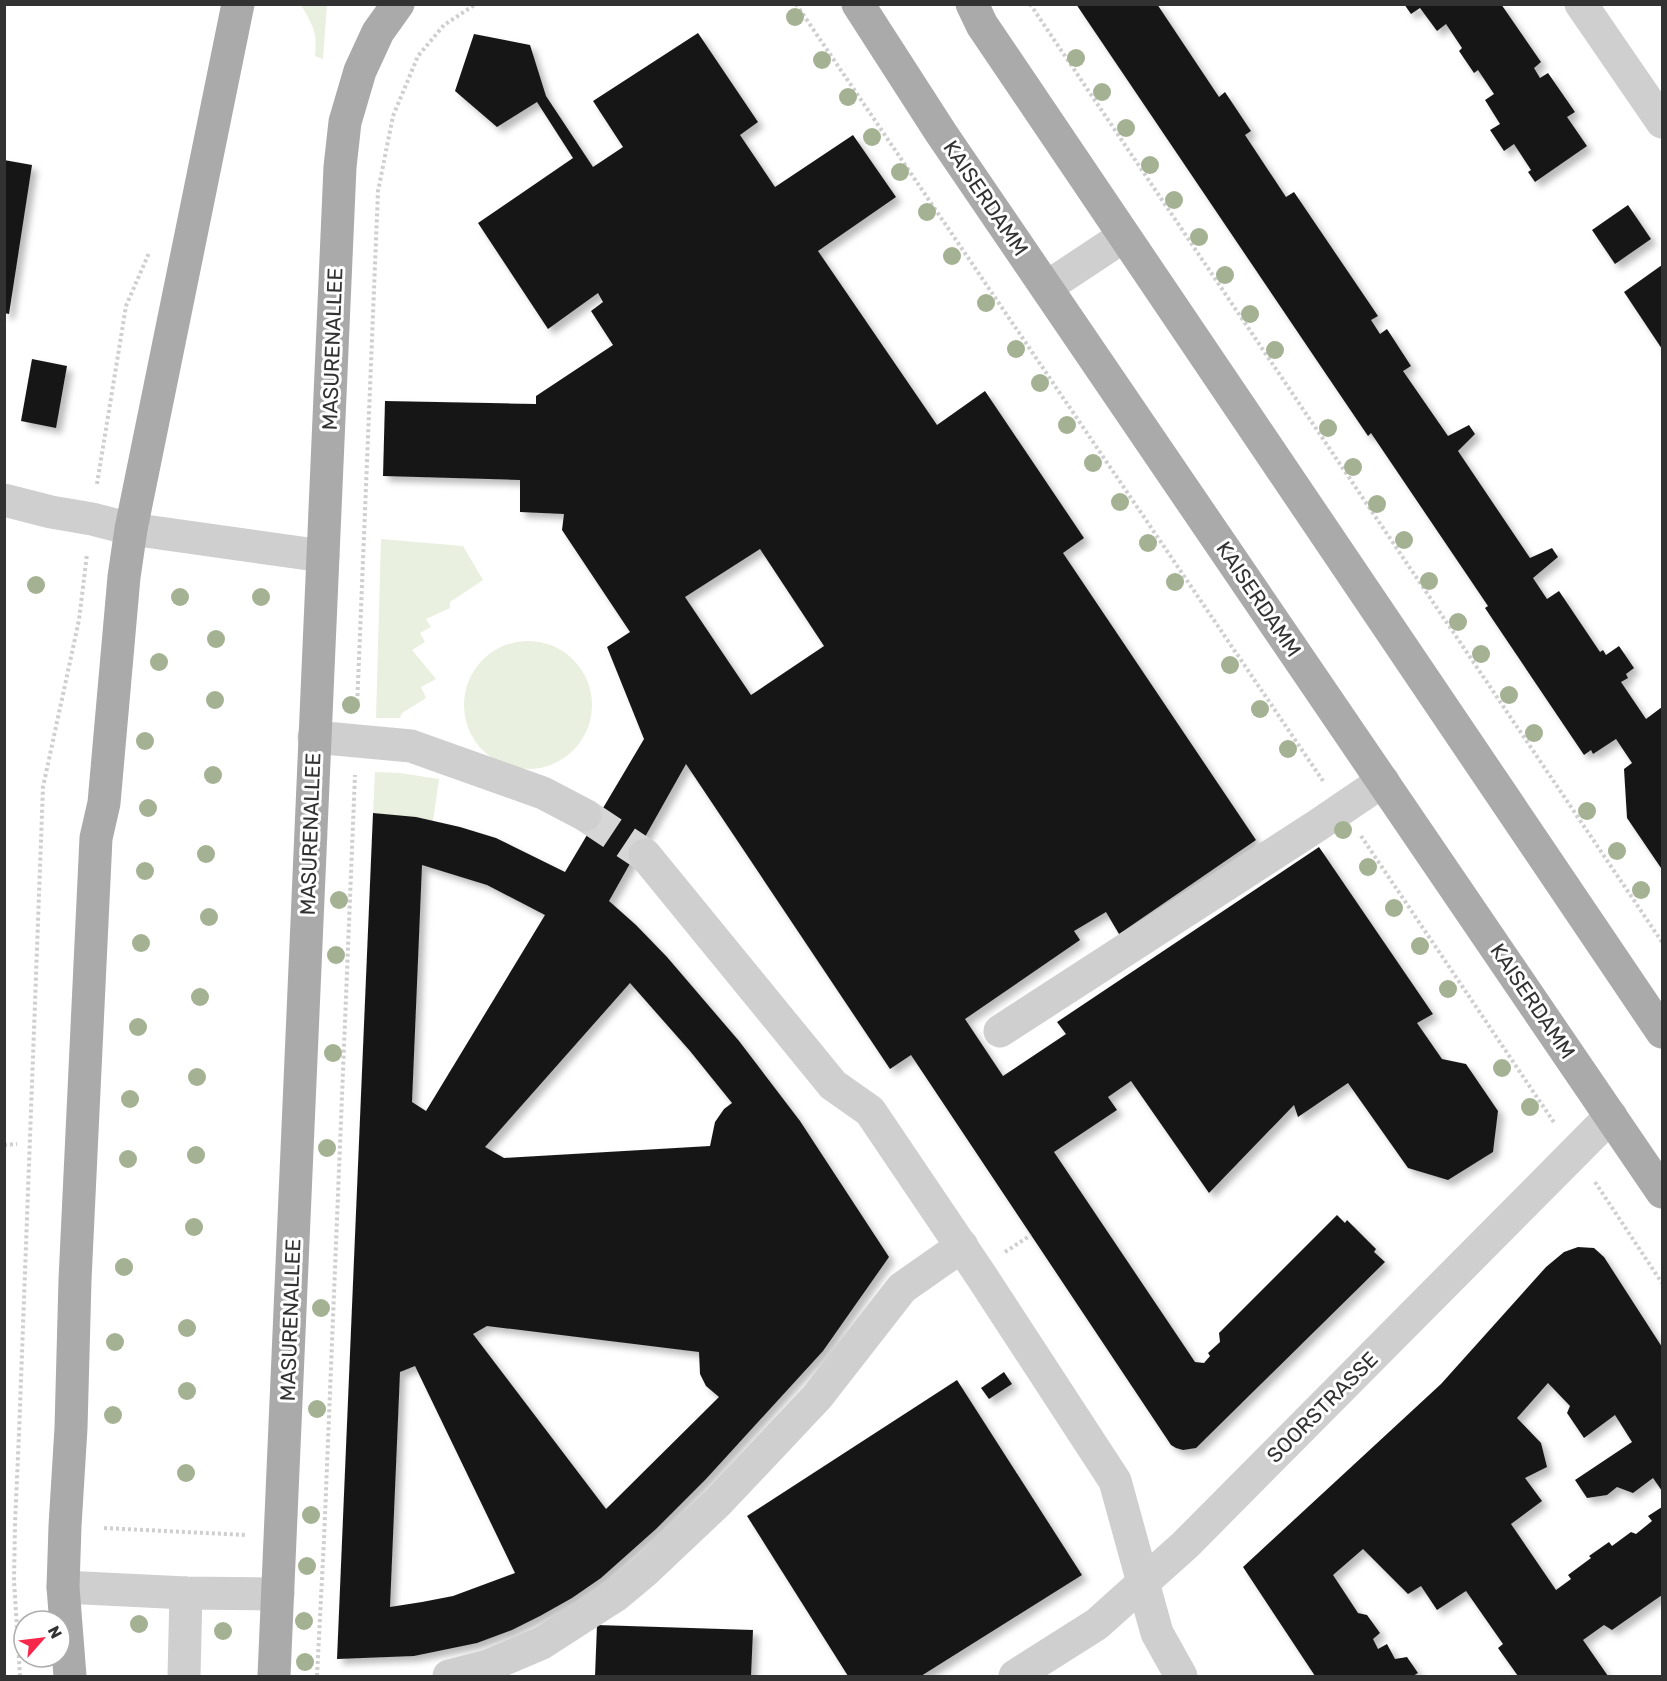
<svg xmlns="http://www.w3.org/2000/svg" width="1667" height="1681" font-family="Rubik,sans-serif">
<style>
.green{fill:#eaf0df}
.building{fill:#191919;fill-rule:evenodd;filter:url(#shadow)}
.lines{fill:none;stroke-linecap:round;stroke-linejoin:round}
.minor-tunnel{stroke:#d6d6d6;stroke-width:33;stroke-dasharray:33 16;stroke-linecap:butt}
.path{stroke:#cfcfcf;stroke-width:4;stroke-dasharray:3 3;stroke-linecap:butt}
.minor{stroke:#cfcfcf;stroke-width:33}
.major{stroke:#aaa;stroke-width:33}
.tree{fill:#a4b293}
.labels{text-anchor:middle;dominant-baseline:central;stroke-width:6;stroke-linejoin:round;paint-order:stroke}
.street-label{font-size:21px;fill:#323232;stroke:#fff}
</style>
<defs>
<filter id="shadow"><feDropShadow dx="5.5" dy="5.5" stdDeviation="3" flood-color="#0004"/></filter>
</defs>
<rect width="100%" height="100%" fill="#fff"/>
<!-- green -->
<g class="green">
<path d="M301 5H327L323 59 315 56C318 32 312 24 301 5Z"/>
<path d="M381 539 463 546 483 580 450 602V608L426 619 431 627 420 633 425 642 412 650 436 679 421 687 426 698 402 713 400 718H376Z"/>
<circle cx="528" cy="705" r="64"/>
<path d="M375 772 400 773 439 779 433 821 373 813Z"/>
</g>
<!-- building -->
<g class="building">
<path d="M1076 4H1157L1219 97 1225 92 1251 131 1245 135 1286 197 1294 192 1378 316 1371 320 1380 334 1387 329 1411 366 1403 371 1448 436 1469 425 1475 434 1458 451 1530 558 1552 548 1558 557 1533 578 1547 599 1559 591 1600 652 1603 650 1606 655 1619 646 1634 668 1626 674 1628 678 1621 682 1646 719 1662 707V867L1661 868 1627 818 1624 769 1632 763 1616 739 1593 754 1591 750 1584 755 1485 608 1488 606 1371 433 1368 436 1330 380Z"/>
<path d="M1404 4H1501L1541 62 1534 68 1540 78 1548 73 1575 112 1567 117 1587 146 1535 182 1528 172 1531 170 1514 144 1504 151 1490 130 1500 124 1485 100 1494 94 1478 70 1474 73 1459 51 1462 48 1446 24 1437 31 1420 8 1411 14Z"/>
<path d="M698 33 758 122 740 135 775 187 853 135 896 197 818 251 937 425 985 391 1084 538 1063 553 1256 840 1119 934 1106 912 1074 931 1080 940 965 1019 1003 1076 1066 1034 1057 1022 1319 847 1433 1014 1417 1023 1442 1059 1466 1064 1498 1111 1493 1152 1448 1180 1408 1168 1348 1083 1298 1117 1294 1105 1209 1193 1131 1081 1108 1097 1117 1110 1054 1152 1195 1362 1204 1363 1210 1356 1208 1353 1220 1342 1219 1333 1337 1215 1345 1223 1347 1220 1376 1249 1374 1252 1385 1262 1196 1448 1183 1450 1176 1448 1171 1445 911 1055 890 1069 686 764 609 901 636 925 667 957 739 1041 800 1121 889 1257 823 1351 706 1479 656 1529 601 1578 572 1598 540 1616 512 1630 477 1643 414 1656 337 1659 373 813 416 817 460 827 496 838 565 872 644 739 607 647 630 632 562 530 564 514 520 512V480L383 476 385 401 536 404V396L613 345 591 311 603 302 598 293 548 329 478 223 573 158 537 102 497 127 455 91 474 34 530 45 546 96 593 167 623 147 593 101ZM760 549 824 646 751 695 685 597ZM422 865 487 885 545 915 426 1111 412 1102ZM630 983 690 1051 732 1103 724 1109 715 1122 710 1146 504 1158 485 1147ZM487 1326 699 1352 700 1374 706 1386 719 1397 606 1509 473 1334ZM415 1366 515 1573 453 1596 422 1602 390 1607 400 1372Z"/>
<path d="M4 160 32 165 9 314 4 313Z"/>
<path d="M1628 205 1651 239 1615 264 1592 230Z"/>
<path d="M1662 265V349L1624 292Z"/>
<path d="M32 359 67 366 56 428 21 421Z"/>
<path d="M1578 1247 1594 1248 1604 1257 1662 1347V1491L1653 1478 1633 1493 1617 1487 1607 1495 1587 1498 1575 1480 1632 1442 1615 1415 1584 1438 1567 1413 1570 1406 1548 1383 1517 1418 1541 1443 1547 1467 1525 1478 1542 1501 1511 1524 1556 1590 1571 1579 1568 1575 1591 1558 1589 1556 1609 1542 1612 1546 1631 1532 1636 1534 1652 1521 1648 1516 1662 1507V1595L1612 1630 1604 1625 1583 1640 1608 1676H1518L1498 1648 1503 1644 1466 1591 1437 1610 1421 1586 1408 1594 1363 1549 1333 1575 1358 1613 1367 1615 1380 1633 1373 1639 1378 1649 1387 1644 1395 1659 1407 1657 1418 1673 1413 1676H1315L1243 1567 1441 1384 1546 1267 1564 1252Z"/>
<path d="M1004 1372 1012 1384 989 1399 981 1388Z"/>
<path d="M957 1380 1082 1575 921 1676H848L747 1516Z"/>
<path d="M597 1625 753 1630 751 1676H595Z"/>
</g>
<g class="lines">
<!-- minor-tunnel -->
<path class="minor-tunnel" d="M585 815 645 855"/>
<!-- path -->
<g class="path">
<path d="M796 4 1323 781"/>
<path d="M1030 4 1662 942"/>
<path d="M97 484 126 306 149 253"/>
<path d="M357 708 378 191 393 116 418 56 444 25 476 4"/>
<path d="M1361 836 1555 1124"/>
<path d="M4 1145 17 1144"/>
<path d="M1595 1182 1662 1283"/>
<path d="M1005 1252 1031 1235"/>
<path d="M104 1528 246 1535"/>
<path d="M20 1676 14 1581 15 1523 19 1434 43 787 79 620 87 554"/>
<path d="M317 1676 324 1540 355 775"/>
</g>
<!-- minor -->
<g class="minor">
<path d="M1581 4 1662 122"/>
<path d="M1047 287 1124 236"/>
<path d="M4 500 51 512 92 519 131 529 323 556"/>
<path d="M314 737 411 746 543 793 585 815"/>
<path d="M645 855 833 1085 870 1111 982 1277 1115 1481 1157 1633 1181 1676"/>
<path d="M1000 1031 1318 825 1383 781"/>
<path d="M63 1587 186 1593 278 1594"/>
<path d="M184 1676 186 1593"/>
<path d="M449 1676 488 1666 542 1643 615 1596 645 1571 718 1502 817 1397 902 1288 962 1246"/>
<path d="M1015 1676 1097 1624 1185 1545 1611 1116"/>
</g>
<!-- major -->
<g class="major">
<path d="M858 4 941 133 1662 1192"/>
<path d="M972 4 982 25 1662 1032"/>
<path d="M70 1676 63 1587 65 1526 71 1428 75 1280 96 838 104 803 124 577 131 529 238 4"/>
<path d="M274 1676 340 167 345 122 360 71 378 32 398 4"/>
</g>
</g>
<!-- trees -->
<g class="tree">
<circle cx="795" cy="17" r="9"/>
<circle cx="1076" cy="58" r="9"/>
<circle cx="822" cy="60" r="9"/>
<circle cx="1102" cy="92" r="9"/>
<circle cx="848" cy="97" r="9"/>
<circle cx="1126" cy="128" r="9"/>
<circle cx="872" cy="137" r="9"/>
<circle cx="1150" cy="165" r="9"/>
<circle cx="900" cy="172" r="9"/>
<circle cx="1174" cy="200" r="9"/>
<circle cx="927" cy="212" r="9"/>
<circle cx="1199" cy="237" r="9"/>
<circle cx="952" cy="256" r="9"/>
<circle cx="1225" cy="275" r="9"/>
<circle cx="986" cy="303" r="9"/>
<circle cx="1250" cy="314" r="9"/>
<circle cx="1016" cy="349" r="9"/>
<circle cx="1275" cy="350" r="9"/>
<circle cx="1040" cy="383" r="9"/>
<circle cx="1067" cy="425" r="9"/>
<circle cx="1328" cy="428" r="9"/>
<circle cx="1093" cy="463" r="9"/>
<circle cx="1353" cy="467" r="9"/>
<circle cx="1120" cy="502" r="9"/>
<circle cx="1377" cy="504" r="9"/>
<circle cx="1404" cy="540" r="9"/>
<circle cx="1148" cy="543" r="9"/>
<circle cx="1429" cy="581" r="9"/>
<circle cx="1175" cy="582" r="9"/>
<circle cx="36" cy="585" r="9"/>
<circle cx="180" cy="597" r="9"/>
<circle cx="261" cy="597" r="9"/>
<circle cx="1458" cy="622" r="9"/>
<circle cx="216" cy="639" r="9"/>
<circle cx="1481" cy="654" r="9"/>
<circle cx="159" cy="662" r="9"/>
<circle cx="1230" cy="665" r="9"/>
<circle cx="1509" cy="695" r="9"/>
<circle cx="215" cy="700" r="9"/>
<circle cx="351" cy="705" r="9"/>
<circle cx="1260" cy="709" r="9"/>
<circle cx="1534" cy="733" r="9"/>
<circle cx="145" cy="741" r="9"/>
<circle cx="1288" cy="749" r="9"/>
<circle cx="213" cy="775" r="9"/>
<circle cx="148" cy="808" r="9"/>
<circle cx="1587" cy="811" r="9"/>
<circle cx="1343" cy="830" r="9"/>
<circle cx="1617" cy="851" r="9"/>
<circle cx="206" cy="854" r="9"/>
<circle cx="1368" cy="867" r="9"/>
<circle cx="145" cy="871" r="9"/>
<circle cx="1641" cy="890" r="9"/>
<circle cx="339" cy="900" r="9"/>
<circle cx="1394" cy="908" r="9"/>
<circle cx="209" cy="917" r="9"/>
<circle cx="141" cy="943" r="9"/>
<circle cx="1420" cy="946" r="9"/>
<circle cx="336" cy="955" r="9"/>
<circle cx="1448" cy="989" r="9"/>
<circle cx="200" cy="997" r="9"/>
<circle cx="138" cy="1027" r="9"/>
<circle cx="333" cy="1053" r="9"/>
<circle cx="1502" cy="1068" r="9"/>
<circle cx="197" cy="1077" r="9"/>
<circle cx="130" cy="1099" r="9"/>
<circle cx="1530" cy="1107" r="9"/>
<circle cx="327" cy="1148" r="9"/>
<circle cx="196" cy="1155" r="9"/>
<circle cx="128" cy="1159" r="9"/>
<circle cx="194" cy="1227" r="9"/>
<circle cx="124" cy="1267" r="9"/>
<circle cx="321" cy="1308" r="9"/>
<circle cx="187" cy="1328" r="9"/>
<circle cx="115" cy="1342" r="9"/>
<circle cx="187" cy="1391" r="9"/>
<circle cx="317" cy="1409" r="9"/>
<circle cx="113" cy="1415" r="9"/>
<circle cx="186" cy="1473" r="9"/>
<circle cx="311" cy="1515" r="9"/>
<circle cx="307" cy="1566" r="9"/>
<circle cx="304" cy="1621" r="9"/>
<circle cx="139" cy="1624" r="9"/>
<circle cx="223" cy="1631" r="9"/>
<circle cx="305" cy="1662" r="9"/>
</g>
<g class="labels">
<!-- street labels -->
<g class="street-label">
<text transform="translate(986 198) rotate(56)">KAISERDAMM</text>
<text transform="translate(332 349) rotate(-88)">MASURENALLEE</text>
<text transform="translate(1259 599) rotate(56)">KAISERDAMM</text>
<text transform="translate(310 834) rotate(-88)">MASURENALLEE</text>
<text transform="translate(1533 1001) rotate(56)">KAISERDAMM</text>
<text transform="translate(290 1320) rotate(-88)">MASURENALLEE</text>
<text transform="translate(1322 1407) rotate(-45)">SOORSTRASSE</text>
</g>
</g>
<!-- border -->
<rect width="1667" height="1681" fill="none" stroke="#323232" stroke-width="12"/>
<!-- north arrow -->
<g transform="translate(42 1639) rotate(62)"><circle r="28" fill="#ffffff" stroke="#adadad" stroke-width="1.5"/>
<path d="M0-4.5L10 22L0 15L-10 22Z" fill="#f6274b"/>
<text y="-9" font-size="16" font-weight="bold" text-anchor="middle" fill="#323232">N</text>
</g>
</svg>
